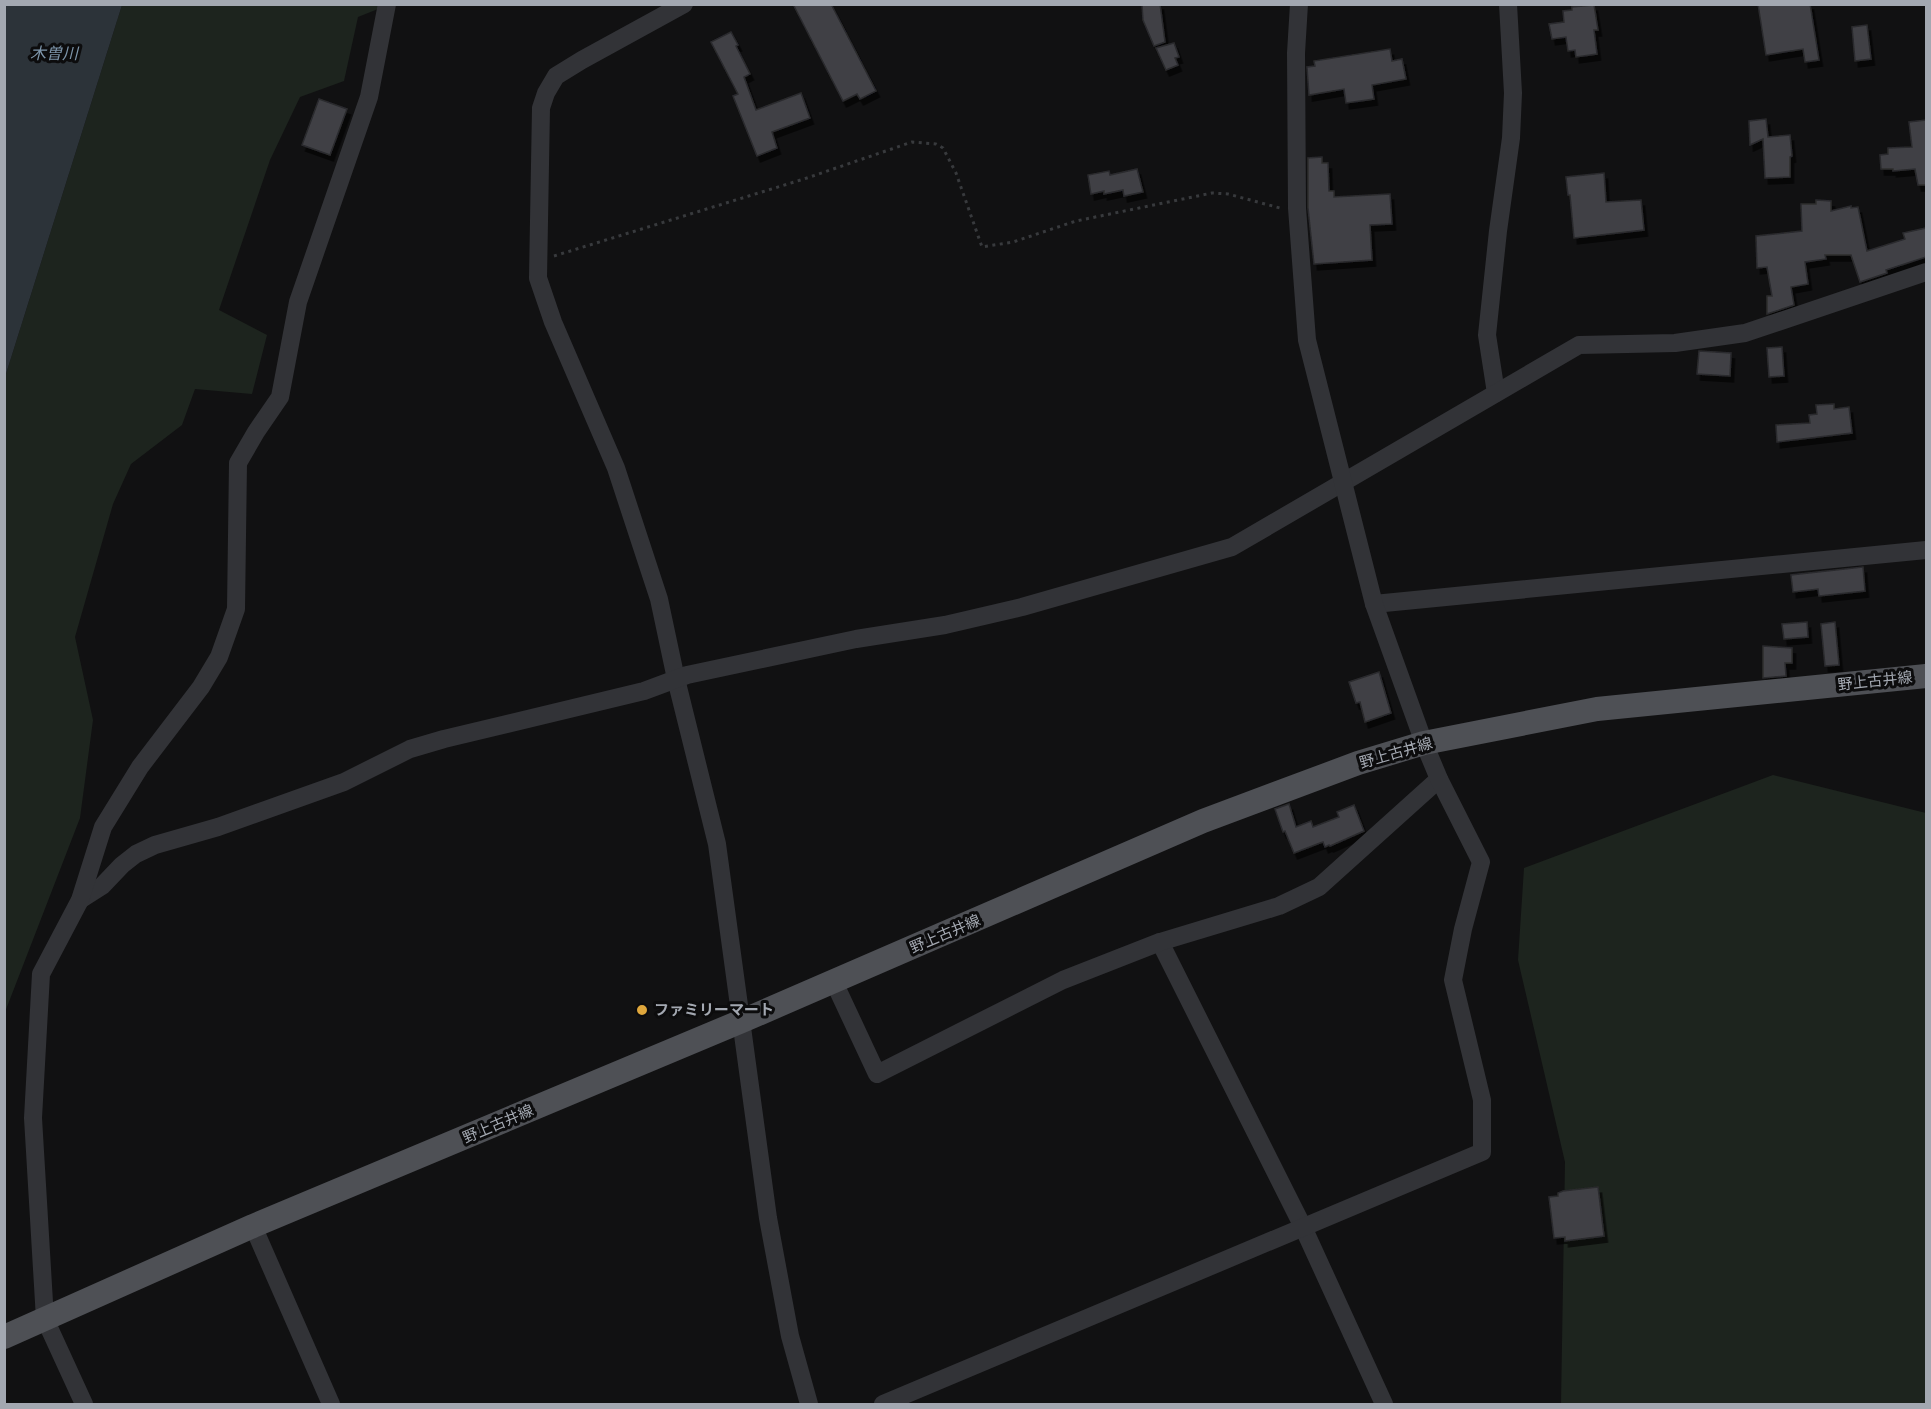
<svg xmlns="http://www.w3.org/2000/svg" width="1931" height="1409" font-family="'Nunito Sans','Noto Sans JP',sans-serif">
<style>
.green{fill:#1d241e}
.water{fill:#2c3339}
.building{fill:#404145;stroke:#2b2b2e;stroke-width:1.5;filter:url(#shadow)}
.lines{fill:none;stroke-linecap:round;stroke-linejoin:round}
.path{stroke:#383a3d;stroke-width:3;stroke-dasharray:3 4.5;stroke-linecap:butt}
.minor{stroke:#323337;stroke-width:18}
.major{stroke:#4e5055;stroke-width:24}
.poi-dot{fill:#dfa73c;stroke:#0c0c0d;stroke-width:2}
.labels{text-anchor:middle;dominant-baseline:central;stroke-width:6;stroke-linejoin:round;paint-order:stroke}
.street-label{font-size:15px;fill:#a3a8b1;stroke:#0c0c0d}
.poi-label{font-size:15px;font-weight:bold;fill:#a3a8b1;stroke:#0c0c0d;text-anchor:start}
.water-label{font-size:16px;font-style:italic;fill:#7d95aa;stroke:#0c0c0d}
</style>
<defs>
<filter id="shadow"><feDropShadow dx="3.5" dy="6" stdDeviation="0" flood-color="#0009"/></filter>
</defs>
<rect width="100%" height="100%" fill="#111112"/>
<!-- green -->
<g class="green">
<path d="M122 5H388L358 17 344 81 300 97 270 160 219 310 267 335 252 394 195 389 182 425 131 464 113 504 75 637 93 720 80 818 5 1012V377Z"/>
<path d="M1773 775 1926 813V1404H1561L1565 1162 1518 960 1524 868Z"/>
</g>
<!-- water -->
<path class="water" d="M5 4 122 5 5 377 4 5Z"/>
<!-- building -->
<g class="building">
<path d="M793 4H831L876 91 860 99 857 94 843 101Z"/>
<path d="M1142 4H1160L1165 42 1154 46 1143 20Z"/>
<path d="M1758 4H1810L1819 60 1805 62 1803 49 1766 55Z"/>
<path d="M1594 5 1598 30H1594L1597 54 1576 57 1575 50 1568 51 1566 37 1552 39 1549 24 1564 22 1563 11 1572 10V7Z"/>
<path d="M1867 25 1871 59 1855 61 1852 27Z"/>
<path d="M731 32 738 45 736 46 750 74 744 77 756 110 801 93 810 118 772 132 777 148 757 156 733 96 738 94 711 42Z"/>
<path d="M1174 43 1179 57 1175 58 1178 65 1166 70 1156 48Z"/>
<path d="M1390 49 1392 61 1402 59 1406 79 1372 85 1374 99 1346 103 1344 89 1309 95 1307 67 1315 66 1314 61Z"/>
<path d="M319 99 347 109 330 155 302 145Z"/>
<path d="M1766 119 1768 137 1790 135 1792 156 1790 157V177L1765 178 1763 139 1750 145 1749 121Z"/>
<path d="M1926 120V185H1918L1915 169 1893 171V169H1881L1880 155 1888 154V148L1912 147 1909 122Z"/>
<path d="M1322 157V163H1328L1329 191H1334V197L1390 194 1392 224 1370 225 1372 260 1314 264 1308 208V158Z"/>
<path d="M1137 169 1143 192 1124 196 1123 190 1104 194V191L1091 194 1088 175 1109 171 1110 175Z"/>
<path d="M1604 173 1606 202 1641 200 1644 230 1574 238 1570 195H1568L1566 177Z"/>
<path d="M1816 200 1831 201V211L1851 206V208L1858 207 1867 251 1905 239 1903 233 1926 228V257L1886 270 1887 273 1860 282 1851 255H1825L1826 259 1805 262 1808 284 1791 287 1794 305 1767 314V296H1772L1767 267 1757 268 1756 236 1802 231 1801 204H1816Z"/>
<path d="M1782 347 1784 376 1769 377 1767 348Z"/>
<path d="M1699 351 1731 353 1730 376 1697 374Z"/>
<path d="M1834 404V409L1849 407 1852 433 1777 442 1776 425 1810 423 1809 415 1817 414 1816 405Z"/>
<path d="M1863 567 1865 591 1819 596 1818 589 1793 592 1791 575Z"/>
<path d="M1807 622 1808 637 1784 639 1782 624Z"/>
<path d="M1835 622 1839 665 1825 666 1821 624Z"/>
<path d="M1763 646 1792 648V663H1785L1786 676 1763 678Z"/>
<path d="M1379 672 1391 713 1365 722 1360 702 1356 703 1349 682Z"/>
<path d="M1289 804 1296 827 1311 821 1313 827 1339 817 1337 812 1354 805 1364 831 1330 846 1329 845 1325 847 1323 842 1320 843 1294 853 1285 831 1283 832 1275 809Z"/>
<path d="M1598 1187 1604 1236 1565 1241V1237L1554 1238 1549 1197 1558 1196V1193L1563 1191Z"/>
</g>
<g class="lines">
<!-- path -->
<path class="path" d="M554 256 804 179 912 142 936 144 943 148 956 173 982 247 1013 242 1076 221 1212 193 1228 194 1280 208"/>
<!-- minor -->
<g class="minor">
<path d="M684 4 582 60 556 76 546 93 541 108 538 278 553 322 616 468 659 599 676 679 717 844 768 1218 790 1336 809 1404"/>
<path d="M1496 393 1487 335 1498 231 1511 138 1513 93 1508 4"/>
<path d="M1374 604 1926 550"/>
<path d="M80 900 102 886 122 865 136 854 155 845 218 827 344 782 410 749 444 739 644 691 687 675 856 639 945 625 1022 607 1232 547 1579 345 1675 343 1745 333 1926 272"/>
<path d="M1160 942 1303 1227 1384 1404"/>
<path d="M834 982 877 1074 1063 980 1160 942 1279 906 1319 887 1439 779"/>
<path d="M253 1226 331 1404"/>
<path d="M84 1404 45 1319 33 1118 41 974 80 900 103 827 140 767 201 687 219 657 236 609 238 463 256 432 280 397 298 302 369 97 387 4"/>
<path d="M883 1404 1482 1152V1100L1453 980 1463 929 1481 862 1439 779 1424 743 1374 604 1307 340 1297 208 1296 53 1299 4"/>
</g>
<!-- major -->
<path class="major" d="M4 1337 253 1226 742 1021 1203 821 1358 763 1424 743 1597 709 1926 676"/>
</g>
<!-- markers -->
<circle class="poi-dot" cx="642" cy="1010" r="6"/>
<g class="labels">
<!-- street labels -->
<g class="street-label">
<text transform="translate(1875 681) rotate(-6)">野上古井線</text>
<text transform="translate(1396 753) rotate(-16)">野上古井線</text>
<text transform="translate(945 934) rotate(-23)">野上古井線</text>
<text transform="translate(498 1124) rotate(-23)">野上古井線</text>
</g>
<!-- poi labels -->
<g class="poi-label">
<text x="654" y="1010">ファミリーマート</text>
</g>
<!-- water labels -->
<g class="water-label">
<text x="54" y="54">木曽川</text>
</g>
</g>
<!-- border -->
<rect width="1931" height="1409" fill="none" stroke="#a3a8b1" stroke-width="12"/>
</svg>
